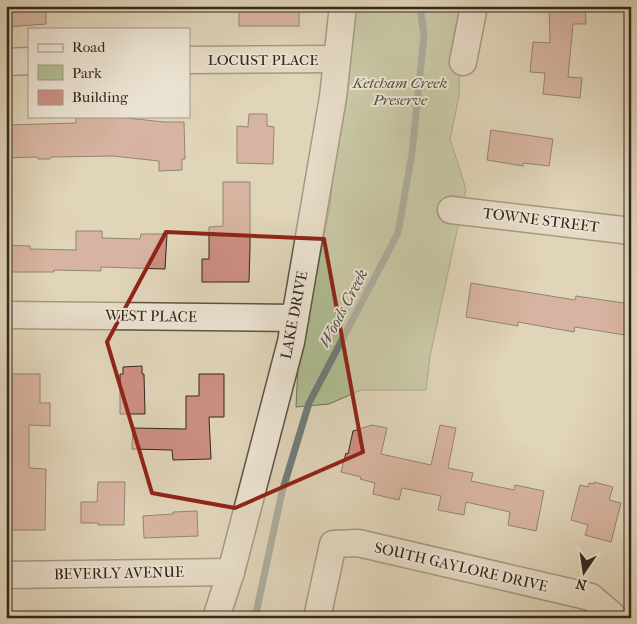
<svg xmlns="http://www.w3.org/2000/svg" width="637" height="624" font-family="'IM FELL French Canon',serif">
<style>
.green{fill:#afbd92;stroke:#707258}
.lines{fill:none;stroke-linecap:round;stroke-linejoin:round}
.stream{stroke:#6f7d7b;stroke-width:7}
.building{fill:#cc8f83;stroke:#32271f}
.minor-casing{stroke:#5e5246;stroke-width:29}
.minor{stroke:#ebe3d2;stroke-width:26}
.marked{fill:none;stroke:#8f2418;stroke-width:4;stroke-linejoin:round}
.labels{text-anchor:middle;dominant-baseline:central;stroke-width:4;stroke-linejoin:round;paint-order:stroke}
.street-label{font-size:15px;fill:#32271f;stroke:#ebe3d2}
.park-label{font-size:15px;font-style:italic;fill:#514c3c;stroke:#ebe3d2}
.water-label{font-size:16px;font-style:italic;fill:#4b4b46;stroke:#ebe3d2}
</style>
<rect width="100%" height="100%" fill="#e0d4b9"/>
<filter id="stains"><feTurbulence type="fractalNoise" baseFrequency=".004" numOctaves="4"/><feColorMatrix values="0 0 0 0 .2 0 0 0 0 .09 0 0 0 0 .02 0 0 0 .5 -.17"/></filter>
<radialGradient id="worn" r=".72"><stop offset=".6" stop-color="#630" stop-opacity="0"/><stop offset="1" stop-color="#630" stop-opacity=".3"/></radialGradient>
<!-- green -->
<path class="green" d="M350 6H461L459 96 450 139 466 189 430 356 426 390H361L329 404 296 407 298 366 330 206Z"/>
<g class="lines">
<!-- stream -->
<path class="stream" d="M255 618 282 492 309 403 398 233 412 153 424 36 420 6"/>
</g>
<!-- building -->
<g class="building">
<path d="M6 6H46V24L6 27Z"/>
<rect x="239" y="6" width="60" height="20"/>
<path d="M549 6H585L586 24H573L568 77 582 78 580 98 543 94 545 73 530 72 533 42 550 43Z"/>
<path d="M249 114H267V126L274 127 273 164 237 163V126L248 127Z"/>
<path d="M76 116H108L164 122H184L185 159H182V170L159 171V161L113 156 51 157 50 159H38L37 157 6 158V125L76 123Z"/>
<path d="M491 130 553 139 549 166 523 163V166L487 160Z"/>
<path d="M223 182H250V248L249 282H202V259H209V227L223 226Z"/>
<path d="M76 231H102V238L140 239 141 234H167L165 269 101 267V271L54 270V272H6V245L30 246V249L76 250Z"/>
<path d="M471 283 575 300 576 296 631 304V336L575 327 574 332 518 322V326L466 317Z"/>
<path d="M142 366V374H144L145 414H120V374H123V367Z"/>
<path d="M6 374H40V403H50V426L29 425V468L46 469 45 530H6V459H11L10 425H6Z"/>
<path d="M199 374H224V417H209L211 459 173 460 172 450 132 449 133 428 186 429V396H199Z"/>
<path d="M372 425 387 428 381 454 431 465 440 425 456 428 448 468 473 473 471 481 514 490 515 485 544 491 536 531 508 525 510 512 466 502 464 515 438 510 441 496 402 488 399 500 373 494 375 483 360 479 361 477 341 472 346 453 348 454 353 431Z"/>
<path d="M98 482H125L124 525H98V523H81V502H97Z"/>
<path d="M594 482 613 487 609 500 621 503 611 542 585 535 588 525 571 520 580 485 588 487 589 483 594 484Z"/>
<path d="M197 511 198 536 144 538 143 516 173 514V512Z"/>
</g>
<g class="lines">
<!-- minor casing -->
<g class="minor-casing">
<g id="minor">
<path d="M189 60 337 59"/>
<path d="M6 62 29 61"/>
<path d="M463 62 474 6"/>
<path d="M451 210 631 231"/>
<path d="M6 315 295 318"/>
<path d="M6 575 231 572"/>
<path d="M216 618 231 572 291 342 333 97 343 6"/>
<path d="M317 618 333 544 358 543 591 597 612 615V618"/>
</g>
</g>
<!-- minor -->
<use href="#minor" class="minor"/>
</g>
<!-- marked area -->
<path d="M0 0H637V624H0ZM166 232 324 239 363 452 235 508 152 493 107 342Z" fill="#e0d4b9" fill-opacity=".55" fill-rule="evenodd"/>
<path class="marked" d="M166 232 324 239 363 452 235 508 152 493 107 342Z"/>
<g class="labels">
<!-- street labels -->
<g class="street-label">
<text x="263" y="60">LOCUST PLACE</text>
<text transform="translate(541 220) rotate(7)">TOWNE STREET</text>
<text transform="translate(294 315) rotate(-79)">LAKE DRIVE</text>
<text transform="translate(151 316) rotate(1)">WEST PLACE</text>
<text transform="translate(461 567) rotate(13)">SOUTH GAYLORE DRIVE</text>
<text transform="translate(119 573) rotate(-1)">BEVERLY AVENUE</text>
</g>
<!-- park labels -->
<g class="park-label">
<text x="400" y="83">Ketcham Creek<tspan x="400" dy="17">Preserve</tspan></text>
</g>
<!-- water labels -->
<g class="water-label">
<text transform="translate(343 308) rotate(-62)">Woods Creek</text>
</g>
</g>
<!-- margin -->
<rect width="637" height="624" fill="none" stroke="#e0d4b9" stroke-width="25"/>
<rect x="8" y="8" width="622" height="609" fill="none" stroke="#32271f" stroke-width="2.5"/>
<rect x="12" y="12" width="612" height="599" fill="none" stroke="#32271f"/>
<!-- legend -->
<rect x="28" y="28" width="162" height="90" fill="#ebe3d2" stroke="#a1988a"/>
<rect x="38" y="44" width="25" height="8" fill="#ebe3d2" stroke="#a1988a"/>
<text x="72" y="52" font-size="15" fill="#32271f">Road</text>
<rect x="38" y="65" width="25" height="15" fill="#afbd92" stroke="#a1988a"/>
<text x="72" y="78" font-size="15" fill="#32271f">Park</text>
<rect x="38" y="90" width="25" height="15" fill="#cc8f83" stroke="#a1988a"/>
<text x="72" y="102" font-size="15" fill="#32271f">Building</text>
<!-- north arrow -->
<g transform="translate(584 572) rotate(193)" stroke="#ebe3d2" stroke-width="4" paint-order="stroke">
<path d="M0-4L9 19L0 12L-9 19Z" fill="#32271f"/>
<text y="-8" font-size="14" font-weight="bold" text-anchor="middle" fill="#32271f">N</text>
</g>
<rect width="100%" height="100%" filter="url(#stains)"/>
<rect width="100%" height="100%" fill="url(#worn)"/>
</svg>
